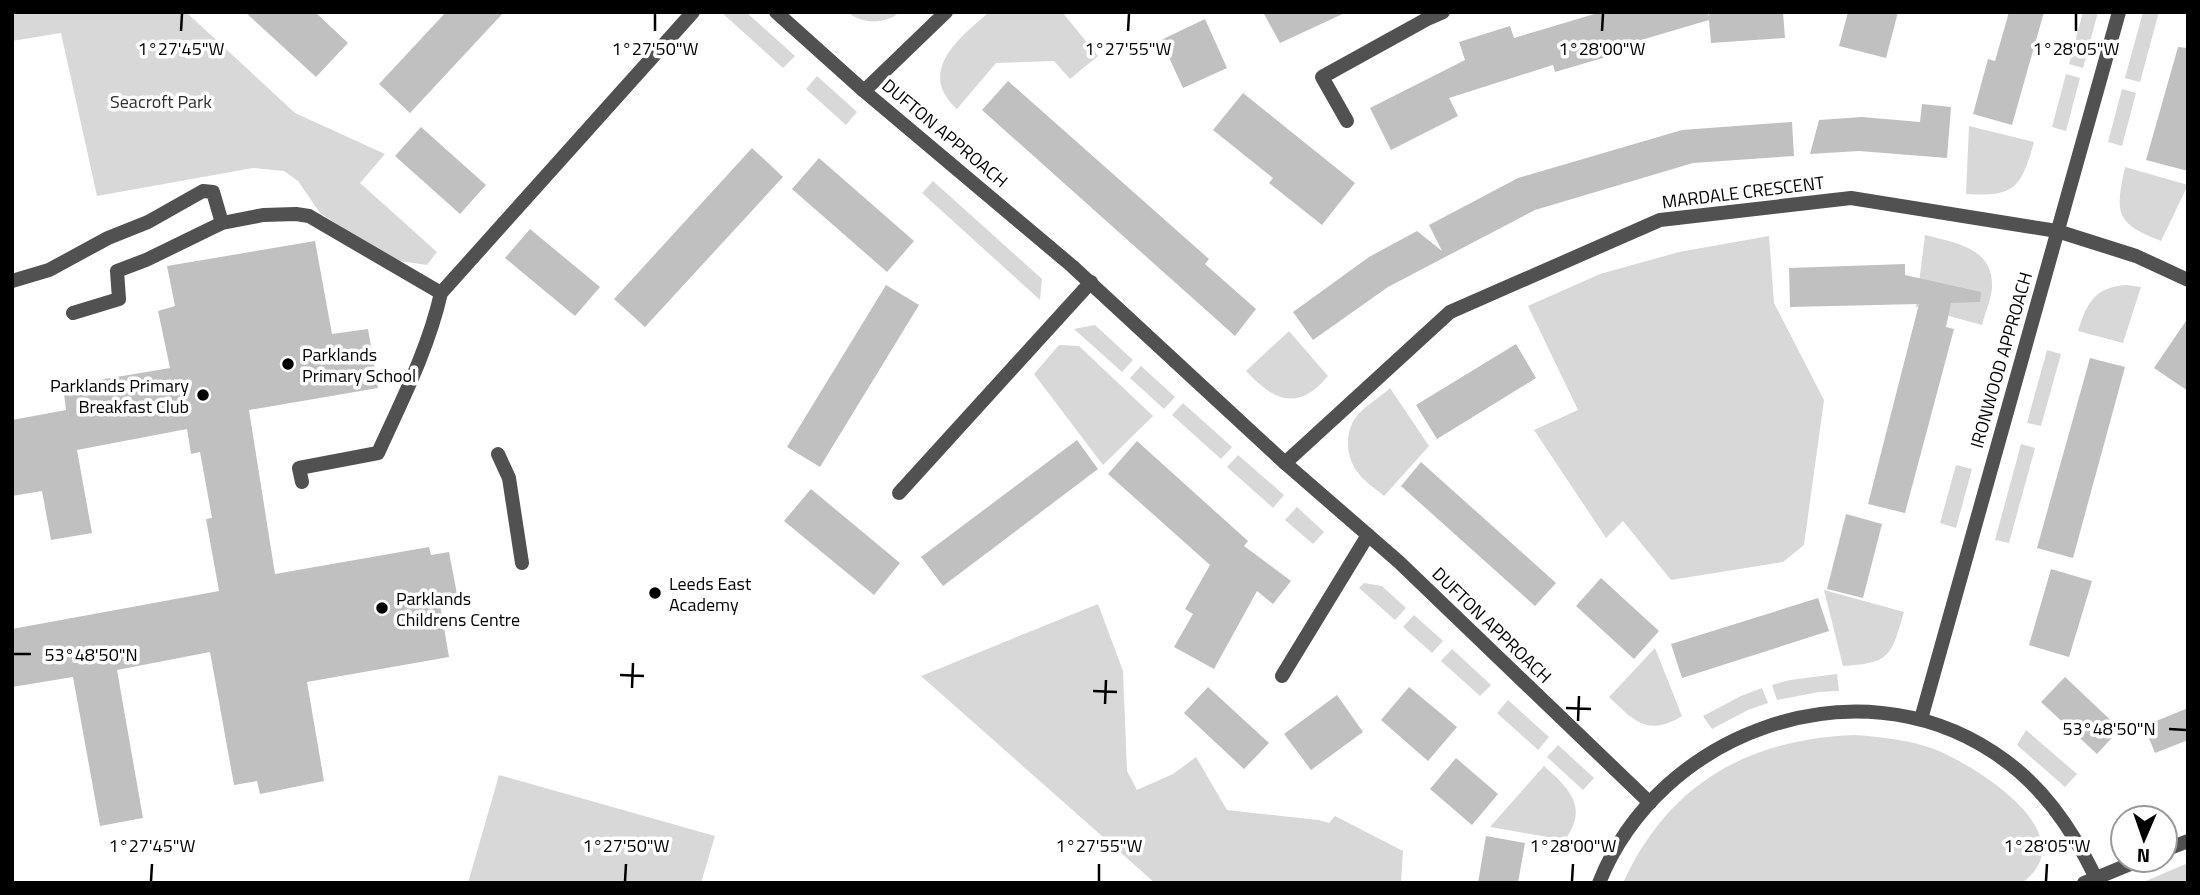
<svg xmlns="http://www.w3.org/2000/svg" width="2200" height="895" font-family="'Titillium Web',sans-serif">
<style>
.green{fill:#d8d8d8}
.building{fill:#c0c0c0}
.lines{fill:none;stroke-linecap:round;stroke-linejoin:round}
.service{stroke:#515151;stroke-width:14}
.pedestrian{stroke:#515151;stroke-width:14}
.minor{stroke:#515151;stroke-width:14}
.ticks{fill:none;stroke:#000;stroke-width:2.5}
.poi-dot{fill:#000;stroke:#fff;stroke-width:2.5}
.labels{text-anchor:middle;dominant-baseline:central;stroke-width:7;stroke-linejoin:round;paint-order:stroke}
.park-label{font-size:18px;fill:#2f2f2f;stroke:#fff}
.street-label{font-size:18px;fill:#000;stroke:#fff}
.poi-label{font-size:18px;fill:#000;stroke:#fff;text-anchor:start}
.ticks-label{font-size:18px;text-anchor:middle;fill:#000;stroke:#fff;stroke-width:7;stroke-linejoin:round;paint-order:stroke}
</style>
<rect width="100%" height="100%" fill="#fff"/>
<!-- green -->
<g class="green">
<path d="M12 12H186L295 113 385 154 360 183 437 252 427 265 392 260 320 213 298 181 284 171 253 168 97 196 61 33 12 41Z"/>
<path d="M721 12H746L795 56 783 68Z"/>
<path d="M847 12H900C885 25 862 24 847 12Z"/>
<path d="M989 12H1062L1098 56 1070 79 1054 61 996 63 957 109C915 71 961 37 989 12Z"/>
<path d="M2083 12H2098L2083 68 2069 64Z"/>
<path d="M2143 12H2159L2140 82 2125 78Z"/>
<path d="M2066 74 2080 78 2066 131 2052 127Z"/>
<path d="M817 76 857 112 846 125 806 89Z"/>
<path d="M2122 89 2136 93 2122 146 2108 142Z"/>
<path d="M1969 126 2034 142C2021 188 2015 197 1966 194Z"/>
<path d="M2125 167 2188 185 2161 241C2115 223 2115 214 2125 167Z"/>
<path d="M933 181 1042 279 1040 300 922 193Z"/>
<path d="M1925 235C1955 243 1994 247 1992 288 1991 300 1985 313 1982 325L1916 307Z"/>
<path d="M1769 236 1774 303 1824 400 1804 545 1783 562 1671 580 1623 521 1606 538 1534 430 1578 410 1528 306 1600 274 1679 252Z"/>
<path d="M2127 285 2141 287 2123 343 2078 331C2087 302 2095 287 2127 285Z"/>
<path d="M1095 325 1133 360 1122 372 1074 329Z"/>
<path d="M1289 331 1328 376C1298 412 1274 401 1246 371Z"/>
<path d="M1059 345 1079 346 1153 416 1103 465 1034 374Z"/>
<path d="M2047 350 2061 354 2041 426 2027 423Z"/>
<path d="M1141 366 1175 397 1164 409 1130 378Z"/>
<path d="M1390 388 1429 446 1384 496C1376 489 1365 482 1359 474 1346 459 1344 433 1356 417 1365 406 1380 397 1390 388Z"/>
<path d="M1183 403 1232 447 1221 459 1172 415Z"/>
<path d="M2021 444 2035 448 2009 543 1995 540Z"/>
<path d="M1238 455 1284 495 1273 508 1227 467Z"/>
<path d="M1956 465 1972 469 1956 528 1940 523Z"/>
<path d="M1297 507 1324 532 1313 544 1285 520Z"/>
<path d="M1364 583 1382 586 1406 608 1395 620 1359 588Z"/>
<path d="M1824 590 1904 612C1891 656 1891 663 1843 666Z"/>
<path d="M1098 604 1123 671 1127 771 1137 790 1173 774 1196 757 1227 810 1319 820 1329 823 1335 816 1403 851 1401 883H1155L921 676Z"/>
<path d="M1414 615 1443 641 1432 653 1403 627Z"/>
<path d="M1655 648 1682 716C1648 737 1634 721 1609 697Z"/>
<path d="M1452 649 1491 685 1480 696 1441 661Z"/>
<path d="M1837 674 1839 691 1819 692 1777 700 1772 685 1790 680Z"/>
<path d="M1762 688 1768 703 1748 710 1712 729 1703 716 1741 696Z"/>
<path d="M1508 700 1549 737 1538 750 1497 713Z"/>
<path d="M2026 730 2077 774 2065 787 2017 745Z"/>
<path d="M1855 735C1881 737 1910 740 1934 749 1974 765 2088 834 2022 883H1623C1668 784 1748 739 1855 735Z"/>
<path d="M1558 745 1594 778 1583 790 1547 757Z"/>
<path d="M1544 766C1569 789 1589 806 1565 840L1490 827Z"/>
<path d="M499 775 715 836 701 883H468Z"/>
<path d="M2188 863V883H2141Z"/>
</g>
<!-- building -->
<g class="building">
<path d="M245 12H315L348 43 316 77Z"/>
<path d="M446 12H504L410 113 379 84Z"/>
<path d="M1263 12H1347L1280 43Z"/>
<path d="M1601 12H1708L1709 17V12H1783L1785 38 1711 43 1709 20 1604 51 1606 57 1555 72 1553 65 1449 98 1458 116 1391 150 1370 108 1465 60 1459 42 1510 26 1514 38Z"/>
<path d="M1848 12H1898L1886 58 1839 46Z"/>
<path d="M2009 12H2044L2012 125 1973 114 1988 59 1995 61Z"/>
<path d="M1205 19 1227 68 1183 88 1161 40Z"/>
<path d="M2178 47 2188 48V171L2146 160Z"/>
<path d="M1008 81 1209 259 1205 264 1256 309 1235 336 982 110Z"/>
<path d="M1243 93 1355 183 1322 225 1269 183 1273 178 1213 130Z"/>
<path d="M1922 104 1951 107 1947 158 1859 151 1810 154 1819 120 1862 117 1920 122Z"/>
<path d="M1792 122 1794 156 1693 163 1535 210 1388 287 1313 340 1293 312 1369 257 1417 231 1442 251 1429 225 1518 178 1682 130Z"/>
<path d="M421 127 486 185 460 214 395 156Z"/>
<path d="M752 148 783 177 645 327 614 299Z"/>
<path d="M819 158 914 241 887 272 792 189Z"/>
<path d="M530 229 600 287 575 316 505 258Z"/>
<path d="M315 241 332 334 368 329 378 388 249 410 275 574 429 547 431 555 449 552 457 594 439 598 449 657 307 682 324 781 260 794 257 781 234 785 210 652 117 670 143 818 100 826 73 677 12 687V629L219 591 206 519 212 518 200 452 191 454 187 429 77 450 92 533 51 540 42 491 12 496V420L66 410 63 386 170 368 158 311 175 306 167 266Z"/>
<path d="M1905 264V275L1981 292 1980 302 1951 303 1946 327 1954 329 1905 513 1868 504 1919 304 1790 307 1789 268Z"/>
<path d="M886 285 919 305 820 467 787 447Z"/>
<path d="M2188 318V391L2154 368Z"/>
<path d="M1516 344 1536 378 1437 439 1416 405Z"/>
<path d="M2090 358 2125 367 2073 558 2037 548Z"/>
<path d="M1077 440 1098 469 943 586 921 557Z"/>
<path d="M1137 441 1248 541 1244 546 1291 581 1273 604 1257 591 1214 669 1174 647 1193 614 1185 609 1210 565 1108 474Z"/>
<path d="M1421 462 1556 583 1535 606 1401 486Z"/>
<path d="M811 489 900 563 874 595 784 521Z"/>
<path d="M1846 514 1882 524 1863 598 1827 589Z"/>
<path d="M2051 569 2092 581 2069 657 2029 645Z"/>
<path d="M1601 578 1659 631 1634 659 1576 606Z"/>
<path d="M1818 598 1829 631 1682 678 1671 644Z"/>
<path d="M2065 677 2120 729 2097 754 2041 702Z"/>
<path d="M1208 687 1269 743 1244 769 1184 713Z"/>
<path d="M1409 687 1457 727 1428 761 1381 720Z"/>
<path d="M1337 695 1363 732 1311 770 1284 734Z"/>
<path d="M2188 708V740L2155 753 2144 726Z"/>
<path d="M1456 758 1498 794 1472 825 1430 789Z"/>
<path d="M1486 836 1525 843 1518 883H1478Z"/>
</g>
<g class="lines">
<!-- service -->
<g class="service">
<path d="M73 313 119 299 117 271 146 260 222 223 263 215 296 214 309 216 441 293"/>
<path d="M498 454 509 478 522 563"/>
<path d="M302 482 299 468 378 453C402 400 428 350 441 293L693 12"/>
</g>
<!-- pedestrian -->
<path class="pedestrian" d="M12 281 49 270 108 238 148 222 203 191 213 192 222 223"/>
<!-- minor -->
<g class="minor">
<path d="M776 12 864 91 1072 266 1285 463 1399 562 1650 803"/>
<path d="M864 91 946 12"/>
<path d="M1347 121 1322 77 1427 19 1443 12"/>
<path d="M1285 463 1450 312 1660 220 1851 198 2057 231 2136 256 2188 280"/>
<path d="M899 493 1091 282"/>
<path d="M1282 676 1368 535"/>
<path d="M1921 719 2119 12"/>
<path d="M2165 850 2188 841"/>
<path d="M1599 883C1659 732 1855 661 1993 752 2041 783 2071 827 2096 878"/>
<path d="M2084 883 2140 860"/>
</g>
</g>
<!-- ticks -->
<path class="ticks" d="M181 31 182 14M655 31V14M1128 31 1129 14M1602 31 1603 14M2076 31V14M14 654H31M620 675 644 676M632 688 633 663M1093 691 1117 692M1105 704 1106 680M1566 708 1591 709M1578 721 1579 696M2169 729 2186 730M151 881 152 864M625 881 626 864M1099 881V864M1572 881 1573 864M2046 881 2047 864"/>
<!-- markers -->
<g class="poi-dot">
<circle cx="288" cy="364" r="7"/>
<circle cx="203" cy="395" r="7"/>
<circle cx="655" cy="593" r="7"/>
<circle cx="382" cy="608" r="7"/>
</g>
<g class="labels">
<!-- park labels -->
<g class="park-label">
<text x="161" y="101">Seacroft Park</text>
</g>
<!-- street labels -->
<g class="street-label">
<text transform="translate(945 133) rotate(40)">DUFTON APPROACH</text>
<text transform="translate(1743 192) rotate(-7)">MARDALE CRESCENT</text>
<text transform="translate(2001 360) rotate(-74)">IRONWOOD APPROACH</text>
<text transform="translate(1492 625) rotate(44)">DUFTON APPROACH</text>
</g>
<!-- poi labels -->
<g class="poi-label">
<text x="302" y="354">Parklands<tspan x="302" dy="21">Primary School</tspan></text>
<text x="189" y="385" text-anchor="end">Parklands Primary<tspan x="189" dy="21">Breakfast Club</tspan></text>
<text x="669" y="583">Leeds East<tspan x="669" dy="21">Academy</tspan></text>
<text x="396" y="598">Parklands<tspan x="396" dy="21">Childrens Centre</tspan></text>
</g>
</g>
<g class="ticks-label">
<text x="181" y="55">1°27'45"W</text>
<text x="655" y="55">1°27'50"W</text>
<text x="1128" y="55">1°27'55"W</text>
<text x="1602" y="55">1°28'00"W</text>
<text x="2076" y="55">1°28'05"W</text>
<text x="91" y="661">53°48'50"N</text>
<text x="2109" y="735">53°48'50"N</text>
<text x="152" y="852">1°27'45"W</text>
<text x="626" y="852">1°27'50"W</text>
<text x="1099" y="852">1°27'55"W</text>
<text x="1573" y="852">1°28'00"W</text>
<text x="2047" y="852">1°28'05"W</text>
</g>
<!-- border -->
<rect width="2200" height="895" fill="none" stroke="#000000" stroke-width="28"/>
<!-- north arrow -->
<g transform="translate(2144 839) rotate(182)"><circle r="33" fill="#ffffff" stroke="#999999" stroke-width="2"/>
<path d="M0-5L12 26L0 18L-12 26Z" fill="#000000"/>
<text y="-10" font-size="19" font-weight="bold" text-anchor="middle" fill="#000000">N</text>
</g>
</svg>
